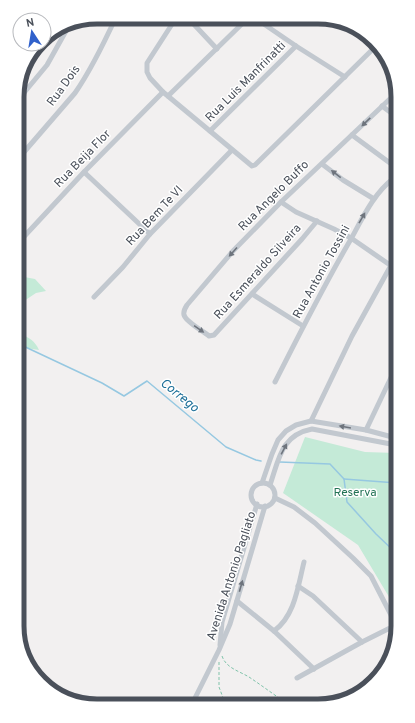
<svg xmlns="http://www.w3.org/2000/svg" width="415" height="723" font-family="Overpass,sans-serif">
<style>
.green{fill:#c4ead7}
.lines{fill:none;stroke-linecap:round;stroke-linejoin:round}
.stream{stroke:#96c8e1;stroke-width:1.5}
.path{stroke:#80c3aa;stroke-width:1;stroke-dasharray:3 2;stroke-linecap:butt}
.street{stroke:#c2c8cf;stroke-width:5}
.oneway{fill:#6e747d}
.labels{text-anchor:middle;dominant-baseline:central;stroke-width:3;stroke-linejoin:round;paint-order:stroke}
.street-label{font-size:12px;fill:#4a505a;stroke:#fff}
.park-label{font-size:12px;fill:#237355;stroke:#fff}
.water-label{font-size:13px;font-style:italic;fill:#1e7099;stroke:#fff}
.rim{fill:none;stroke:#4a505a;stroke-width:5}
</style>
<rect width="100%" height="100%" fill="#f2f0f0"/>
<!-- green -->
<g class="green">
<path d="M19 276 35 279 46 291 36 293 24 301H19Z"/>
<path d="M19 334C29 337 35 341 39 350L19 347Z"/>
<path d="M305 437 365 452 396 453 398 612 358 545 283 493Z"/>
</g>
<g class="lines">
<!-- stream -->
<g class="stream">
<path d="M19 344 102 383 124 396 147 381 226 447 256 460 261 461"/>
<path d="M280 462 330 464 344 479 347 502 376 534 397 554"/>
<path d="M344 479 397 483"/>
</g>
<!-- path -->
<g class="path">
<path d="M222 656C226 668 239 671 249 677 261 685 273 694 285 702"/>
<path d="M219 662V687L225 703"/>
<path d="M222 698 230 703"/>
</g>
<!-- street -->
<g class="street">
<path d="M176 18 147 63V72L150 78 163 92 252 166 255 165 376 46"/>
<path d="M188 18 217 49"/>
<path d="M255 18 296 46 345 77"/>
<path d="M168 96 248 18"/>
<path d="M18 100 47 65 71 22"/>
<path d="M382 106 394 115"/>
<path d="M210 131 296 46"/>
<path d="M352 135 394 166"/>
<path d="M18 159 75 93C91 70 104 43 116 17"/>
<path d="M322 164 343 180 374 199"/>
<path d="M84 172 150 234"/>
<path d="M281 202 296 212 334 229 351 238 390 265 395 274"/>
<path d="M317 221 302 239 214 335 209 336C203 331 186 322 184 315 183 311 185 308 187 305L233 251 281 202 394 95"/>
<path d="M19 242 84 172 163 92"/>
<path d="M252 294 303 326"/>
<path d="M94 297 123 267 150 234 232 150"/>
<path d="M275 382C300 333 324 285 351 239 363 217 374 193 394 178"/>
<path d="M311 421 352 336 395 258"/>
<path d="M366 430 396 367"/>
<path d="M262 483 272 454 278 440 286 431 296 425 311 421 366 430 396 438"/>
<circle cx="263" cy="495" r="12"/>
<path d="M270 485C279 459 281 435 312 429L396 445"/>
<path d="M275 498 294 507 315 523 353 558 371 576 391 615 396 635"/>
<path d="M298 586 313 596 362 642"/>
<path d="M237 601 274 631 314 669"/>
<path d="M274 631C295 616 298 586 304 562"/>
<path d="M220 645 222 622 257 504"/>
<path d="M297 678 362 642 394 626"/>
<path d="M192 704 219 650 230 624 265 506"/>
</g>
</g>
<!-- one-way arrows -->
<defs><path id="oneway-solid" d="M-6-.8H1V-3.2L6.5 0L1 3.2V.8H-6Z"/></defs>
<g class="oneway">
<use href="#oneway-solid" transform="translate(366 122) rotate(136)"/>
<use href="#oneway-solid" transform="translate(336 174) rotate(-142)"/>
<use href="#oneway-solid" transform="translate(362 218) rotate(-60)"/>
<use href="#oneway-solid" transform="translate(233 252) rotate(132)"/>
<use href="#oneway-solid" transform="translate(199 329) rotate(35)"/>
<use href="#oneway-solid" transform="translate(345 427) rotate(-170)"/>
<use href="#oneway-solid" transform="translate(284 449) rotate(-62)"/>
<use href="#oneway-solid" transform="translate(241 586) rotate(-74)"/>
</g>
<g class="labels">
<!-- street labels -->
<g class="street-label">
<text transform="translate(246 82) rotate(-45)">Rua Luis Manfrinatti</text>
<text transform="translate(64 86) rotate(-54)">Rua Dois</text>
<text transform="translate(83 159) rotate(-46)">Rua Beija Flor</text>
<text transform="translate(274 196) rotate(-45)">Rua Angelo Buffo</text>
<text transform="translate(155 216) rotate(-47)">Rua Bem Te VI</text>
<text transform="translate(258 272) rotate(-48)">Rua Esmeraldo Silveira</text>
<text transform="translate(322 272) rotate(-61)">Rua Antonio Tossini</text>
<text transform="translate(232 576) rotate(-72)">Avenida Antonio Pagliato</text>
</g>
<!-- park labels -->
<g class="park-label">
<text x="355" y="493">Reserva</text>
</g>
<!-- water labels -->
<g class="water-label">
<text transform="translate(179 396) rotate(39)">Corrego</text>
</g>
</g>
<!-- crop -->
<path d="M0 0H415V723H0ZM97 24H318A73 73 0 0 1 391 97V626A73 73 0 0 1 318 699H97A73 73 0 0 1 24 626V97A73 73 0 0 1 97 24Z" fill="#fff" fill-rule="evenodd"/>
<path class="rim" d="M97 24H318A73 73 0 0 1 391 97V626A73 73 0 0 1 318 699H97A73 73 0 0 1 24 626V97A73 73 0 0 1 97 24Z"/>
<!-- north arrow -->
<g transform="translate(32 32) rotate(348)"><circle r="19" fill="#ffffff" stroke="#b7b9bd"/>
<path d="M0-3L7 15L0 10L-7 15Z" fill="#3061cb"/>
<text y="-6" font-size="11" font-weight="bold" text-anchor="middle" fill="#4a505a">N</text>
</g>
</svg>
